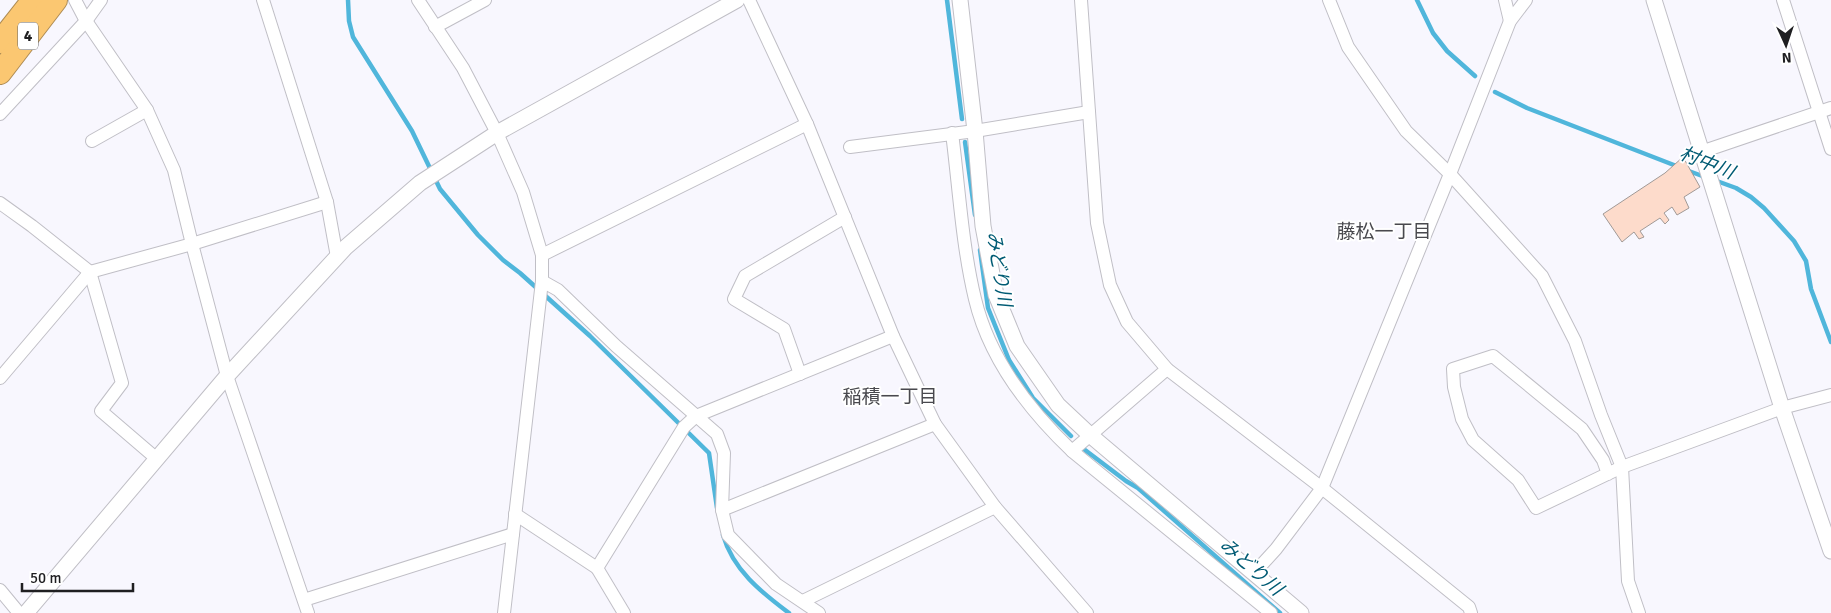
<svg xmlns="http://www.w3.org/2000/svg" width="1831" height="613" font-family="Signika,'Noto Sans JP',sans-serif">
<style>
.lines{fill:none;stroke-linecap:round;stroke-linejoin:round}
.stream{stroke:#50b6db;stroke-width:4.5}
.building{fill:#fddbcb;stroke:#a19a97}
.minor-casing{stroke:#c0bfc6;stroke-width:14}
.tertiary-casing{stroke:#c0bfc6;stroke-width:17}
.motorway-casing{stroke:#ae8c55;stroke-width:24}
.minor{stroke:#fff;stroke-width:12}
.tertiary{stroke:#fff;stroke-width:15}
.motorway{stroke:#fbc771;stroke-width:22}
.labels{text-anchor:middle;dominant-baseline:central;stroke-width:4;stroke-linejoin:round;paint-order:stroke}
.shield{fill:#fff;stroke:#626264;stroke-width:1}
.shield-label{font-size:16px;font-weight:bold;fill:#1f1f21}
.water-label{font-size:19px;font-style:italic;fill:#015b74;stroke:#fff}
.neighbourhood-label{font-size:19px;fill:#49494e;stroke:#fff}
</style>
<rect width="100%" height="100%" fill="#f8f7fe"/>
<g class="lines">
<!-- stream -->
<g class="stream">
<path d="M348 0 349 21 353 37 412 131 440 189 478 235 503 260 520 273 590 336 709 453 717 508"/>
<path d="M947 0 962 119"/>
<path d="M1417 0 1433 33 1447 51 1475 76"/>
<path d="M1495 92 1527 108 1679 167"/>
<path d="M965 142 975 215"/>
<path d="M1686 170 1705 177"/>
<path d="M1714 180 1736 188 1751 197 1764 208 1794 241 1806 261 1811 289 1831 342"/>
<path d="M980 250 988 308 1009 360 1033 398 1071 436"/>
<path d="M1085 450 1126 481 1138 488 1280 613"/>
<path d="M723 535C733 570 761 592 789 613"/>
</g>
</g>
<!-- building -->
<path class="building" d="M1683 157 1700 187 1684 197 1689 208 1677 215 1672 207 1664 213 1669 220 1665 224 1660 218 1640 231 1644 237 1639 239 1634 232 1622 242 1603 214 1665 173Z"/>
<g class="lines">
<!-- minor casing -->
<g class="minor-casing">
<g id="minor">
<path d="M75 0 86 21 147 110 174 170 192 244 227 376 308 613"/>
<path d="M263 0 327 202 337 257"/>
<path d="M418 0 463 68 497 133 523 192 542 255V281L504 613"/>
<path d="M749 0 807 124 893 336 935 424 995 507 1087 613"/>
<path d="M1081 0 1097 223 1110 285 1127 322 1167 369 1322 488 1469 607 1471 613"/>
<path d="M1329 0 1348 47 1406 131 1450 174 1542 276 1575 341 1601 415 1622 467 1628 581 1639 613"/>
<path d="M1505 0 1510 21"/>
<path d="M1783 0 1831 149"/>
<path d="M435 27 485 0"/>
<path d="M0 114 86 21 101 0"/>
<path d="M952 133C959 188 962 245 975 299 989 358 1029 410 1072 451L1167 369"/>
<path d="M92 141 147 110"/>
<path d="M850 147 975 131 1089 112"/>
<path d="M1701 152 1831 108"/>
<path d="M0 203 32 226 90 272 122 383 101 411 157 459"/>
<path d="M542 255 807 124"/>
<path d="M542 281 558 290 616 346 717 434 724 453 722 510 728 535 776 584 819 613"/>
<path d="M800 374 784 329 734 299 745 276 845 217"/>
<path d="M0 378 90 272 192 244 327 202"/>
<path d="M1072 451 1271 613"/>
<path d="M1608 474 1603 460 1582 429 1493 356 1453 369 1454 387 1462 419 1473 440 1518 480 1536 508 1622 467 1782 408 1831 395"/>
<path d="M722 510 935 424"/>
<path d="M515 514 597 568 684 427 696 416 893 336"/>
<path d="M597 568 624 613"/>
<path d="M1254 573 1276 549 1322 488 1450 174 1510 21 1526 0"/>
<path d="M0 590 19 613"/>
<path d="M304 600 513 534"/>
<path d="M803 601 995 507"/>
</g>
</g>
<!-- tertiary casing -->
<g class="tertiary-casing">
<g id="tertiary">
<path d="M960 0 975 131 983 226 996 295 1017 346 1058 405 1090 435 1301 613"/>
<path d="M1654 0 1782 408 1831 551"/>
<path d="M26 613 227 376 346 247 420 183 497 133 737 0"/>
</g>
</g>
<!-- motorway casing -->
<g class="motorway-casing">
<g id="motorway">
<path d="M0 42 33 0"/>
<path d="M0 73 56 0"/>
</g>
</g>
<!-- minor -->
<use href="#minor" class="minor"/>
<!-- tertiary -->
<use href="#tertiary" class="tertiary"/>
<!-- motorway -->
<use href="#motorway" class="motorway"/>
</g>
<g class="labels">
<!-- shield labels -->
<rect class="shield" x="18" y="22.5" width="20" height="27" rx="4"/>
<g class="shield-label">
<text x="28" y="36">4</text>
</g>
<!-- water labels -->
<g class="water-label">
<text transform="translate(1707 163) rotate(22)">村中川</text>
<text transform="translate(999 269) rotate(81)">みどり川</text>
<text transform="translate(1251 567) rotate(41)">みどり川</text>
</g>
<!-- neighbourhood labels -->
<g class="neighbourhood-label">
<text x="1384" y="232">藤松一丁目</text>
<text x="890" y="397">稲積一丁目</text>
</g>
</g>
<!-- north arrow -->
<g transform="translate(1786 45) rotate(177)" stroke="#ffffff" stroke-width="4" paint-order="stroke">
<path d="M0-4L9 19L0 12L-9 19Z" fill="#1f1f21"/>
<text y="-8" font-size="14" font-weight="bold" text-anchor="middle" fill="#1f1f21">N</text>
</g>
<!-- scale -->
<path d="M22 583v8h111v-8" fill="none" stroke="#1f1f21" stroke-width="2.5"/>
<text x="30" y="583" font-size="15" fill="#1f1f21" stroke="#ffffff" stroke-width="4" paint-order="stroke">50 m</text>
</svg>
